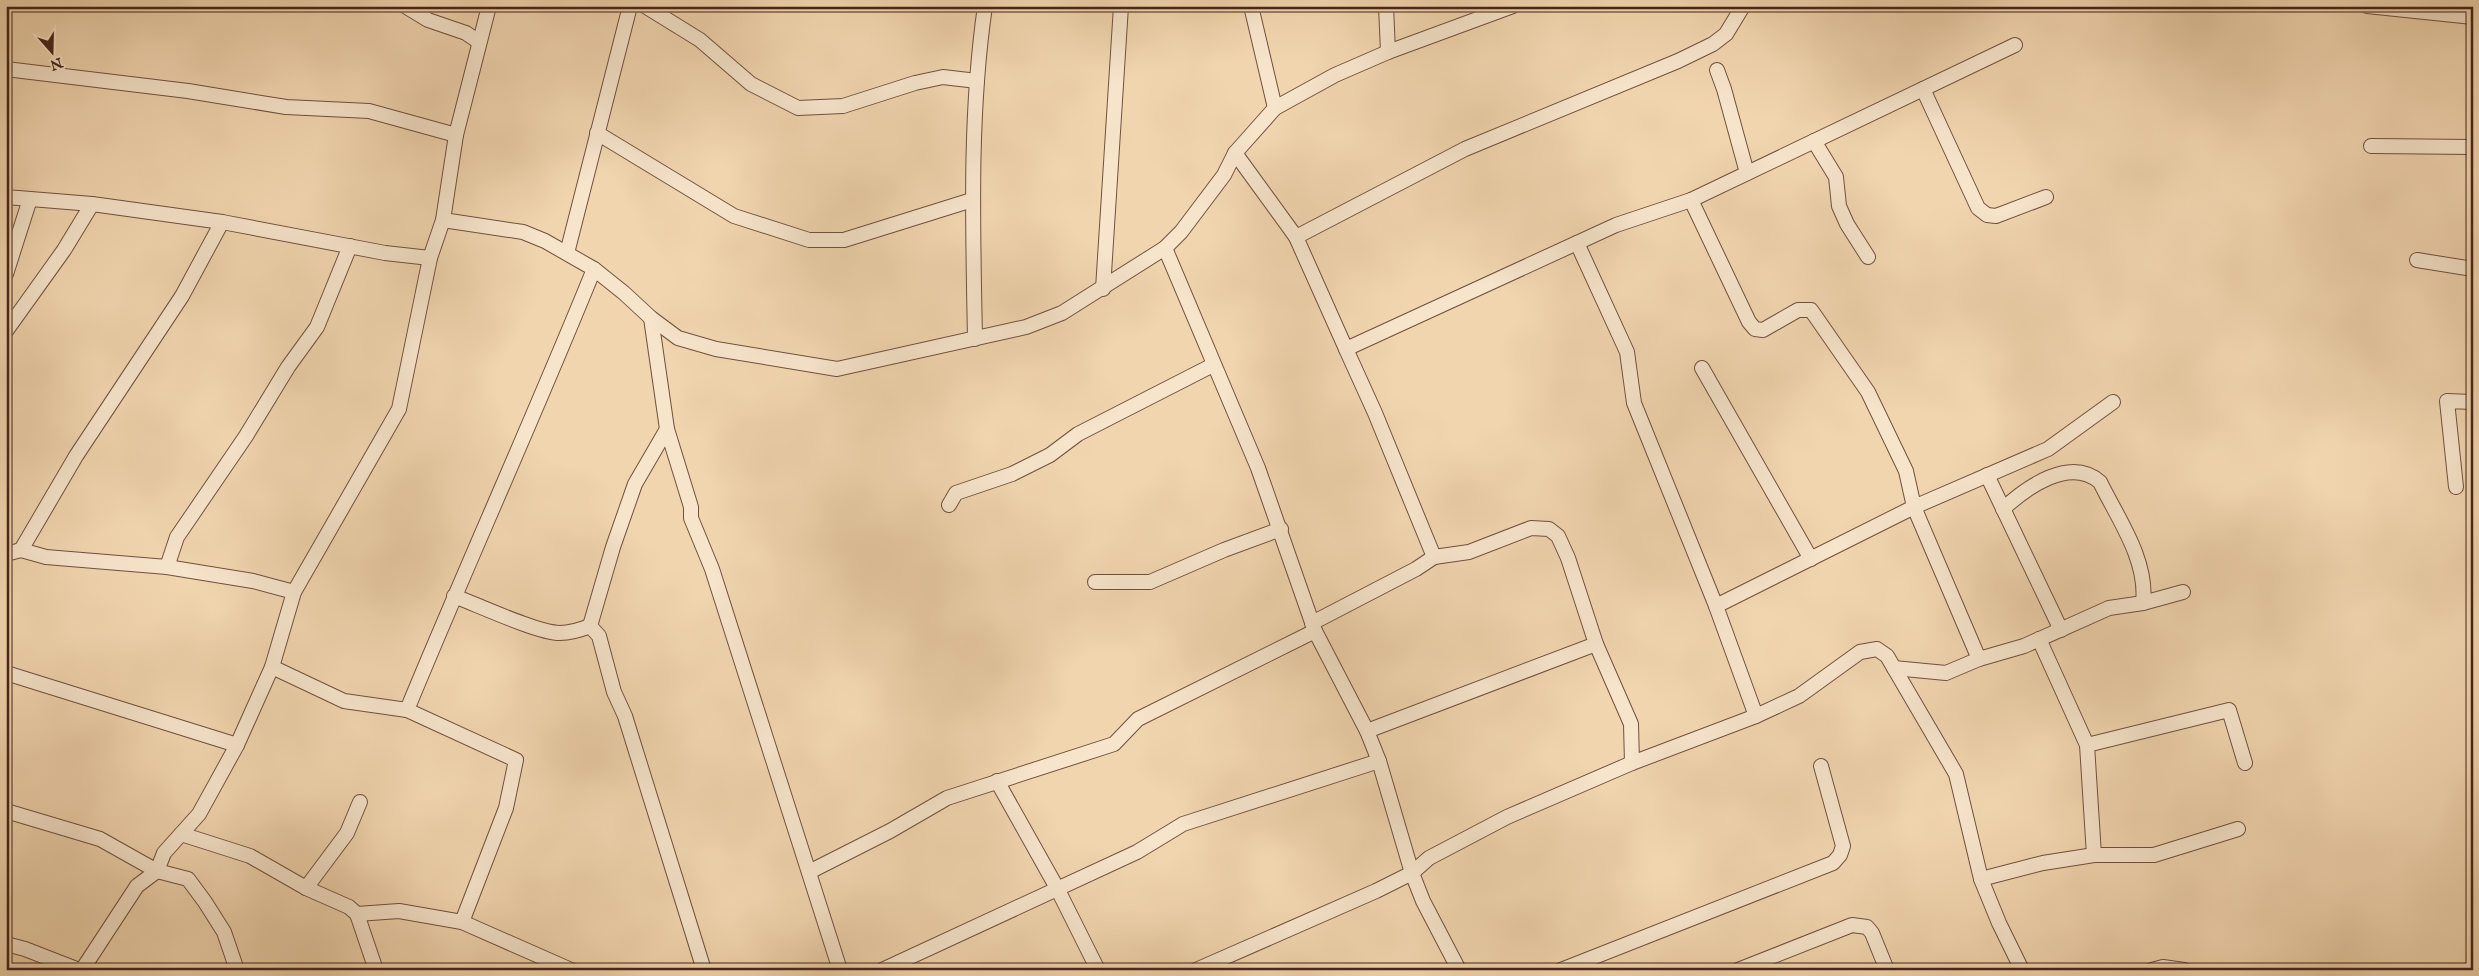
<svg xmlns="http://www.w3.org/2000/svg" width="2479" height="976" font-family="'IM FELL English',serif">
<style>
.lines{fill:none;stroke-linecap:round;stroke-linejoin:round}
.minor-casing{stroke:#70513e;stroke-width:16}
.minor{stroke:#f6e4cb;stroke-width:14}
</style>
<rect width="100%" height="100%" fill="#f1d5af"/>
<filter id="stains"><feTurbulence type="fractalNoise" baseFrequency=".004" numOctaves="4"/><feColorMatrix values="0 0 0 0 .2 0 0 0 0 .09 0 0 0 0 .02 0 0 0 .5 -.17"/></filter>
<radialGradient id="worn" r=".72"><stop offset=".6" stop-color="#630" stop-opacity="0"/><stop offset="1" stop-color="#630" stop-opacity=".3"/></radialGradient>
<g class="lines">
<!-- minor casing -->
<g class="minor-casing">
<g id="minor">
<path d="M405 6 428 20 466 33 479 42"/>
<path d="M645 6 700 40 751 84 798 108 843 106 915 83 943 77 977 81"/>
<path d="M1251 6 1275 108"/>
<path d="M1386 6 1388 52"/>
<path d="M2367 6 2473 17"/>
<path d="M6 69 188 91 286 107 369 111 456 135"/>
<path d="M1717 70 1724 89 1747 173"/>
<path d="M1923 89 1978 208 1987 215 1996 216 2046 197"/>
<path d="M597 133 734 216 809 240H844L972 200"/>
<path d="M1814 141 1836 177 1839 206 1847 224 1868 257"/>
<path d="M2371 146 2473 147"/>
<path d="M1235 153 1296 237 1346 349 1616 225 1691 200 2015 45"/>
<path d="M6 197 92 204 222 222 385 253 430 258"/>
<path d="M1691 200 1749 322 1755 329 1763 330 1798 310H1811L1868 392 1906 471 1914 507 1979 659"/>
<path d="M443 220 523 232 545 241 594 269 624 293 651 318 678 338 716 349 837 369 1026 327 1062 313 1165 248 1181 232 1224 175 1235 153 1275 108 1335 75 1388 52 1513 6"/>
<path d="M1296 237 1465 149 1678 61 1713 44 1726 34 1743 6"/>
<path d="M1577 243 1627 352 1634 403 1716 606 1756 716"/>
<path d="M1165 248 1258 468 1315 631 1367 731 1379 761 1412 873 1423 901 1459 970"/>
<path d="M567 253 630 6"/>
<path d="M2417 260 2473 269"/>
<path d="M6 274 30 199"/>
<path d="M1103 289 1121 6"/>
<path d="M651 318 667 429 691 507V518L712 569 840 970"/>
<path d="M6 331 64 250 92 204"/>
<path d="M975 339C973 229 969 116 985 6"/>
<path d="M1346 349 1375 413 1434 557 1469 552 1531 528 1549 529 1558 536 1568 558 1596 644 1631 724 1632 763"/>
<path d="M1702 368 1811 559"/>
<path d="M667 429 635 484 613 547 590 626 599 636 614 692 625 716 704 970"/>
<path d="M1987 475 2061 630"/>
<path d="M2456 487 2447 401 2473 402"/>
<path d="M949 505 956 493 1012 474 1050 455 1078 434 1213 365"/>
<path d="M2003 509C2027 487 2070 456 2100 482 2118 519 2148 560 2143 603"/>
<path d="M21 550 76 456 182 296 222 222"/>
<path d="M6 554 21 550 46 557 167 567 253 581 294 592"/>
<path d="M167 567 177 537 246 436 288 367 317 327 350 246"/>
<path d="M1095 582H1150L1224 550 1281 529"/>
<path d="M454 596C478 605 538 633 560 633 571 633 580 630 590 626"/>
<path d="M1716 606 1914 507 2048 449 2113 402"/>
<path d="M1312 623 1416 569 1434 557"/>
<path d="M2039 639 2087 745 2094 855"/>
<path d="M272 667 344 701 407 710 516 760 506 808 462 922 399 911 357 914"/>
<path d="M1894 668 1946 673 1979 659 2024 646 2109 608 2143 603 2183 592"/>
<path d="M6 673 237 745"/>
<path d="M407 710C468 562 534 417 594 269"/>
<path d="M1367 731 1596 644"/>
<path d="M2087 745 2229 710 2245 763"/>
<path d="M997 781 1057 888 1098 970"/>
<path d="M6 811 100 839 157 871 188 879 205 902 224 932 237 970"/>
<path d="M181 834 250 856 306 888 349 907 357 914 376 970"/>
<path d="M809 872 890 831 947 798 1114 744 1138 719 1315 631"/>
<path d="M1981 879 2043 863 2094 855H2154L2238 829"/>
<path d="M306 888 347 833 360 802"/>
<path d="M462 922 571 970"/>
<path d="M6 944 25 949 79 970"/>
<path d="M82 970 137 886 157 871 164 853 199 814 237 745 272 667 294 592 399 409 430 258 443 220 456 135 489 6"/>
<path d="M882 970 1137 852 1183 824 1379 761"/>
<path d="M1196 970 1376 891 1412 873 1429 858 1507 817 1632 763 1756 716 1799 696 1860 652 1877 649 1887 656 1956 774 1981 879 1999 923 2022 970"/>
<path d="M1561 970 1833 863 1840 855 1843 846 1821 766"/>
<path d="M1738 970 1852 925 1867 927 1872 933 1887 970"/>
<path d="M2152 970 2163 967 2184 970"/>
</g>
</g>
<!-- minor -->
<use href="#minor" class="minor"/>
</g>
<!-- margin -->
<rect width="2479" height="976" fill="none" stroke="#f1d5af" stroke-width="25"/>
<rect x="8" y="8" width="2464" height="961" fill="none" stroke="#452518" stroke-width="2.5"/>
<rect x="12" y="12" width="2454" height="951" fill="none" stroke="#452518"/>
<!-- north arrow -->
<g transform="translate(52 52) rotate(160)" stroke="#f6e4cb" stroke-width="4" paint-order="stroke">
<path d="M0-4L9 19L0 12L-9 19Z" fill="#452518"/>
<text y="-8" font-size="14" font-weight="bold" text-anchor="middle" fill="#452518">N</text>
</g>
<rect width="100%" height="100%" filter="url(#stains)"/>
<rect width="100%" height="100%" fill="url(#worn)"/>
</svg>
